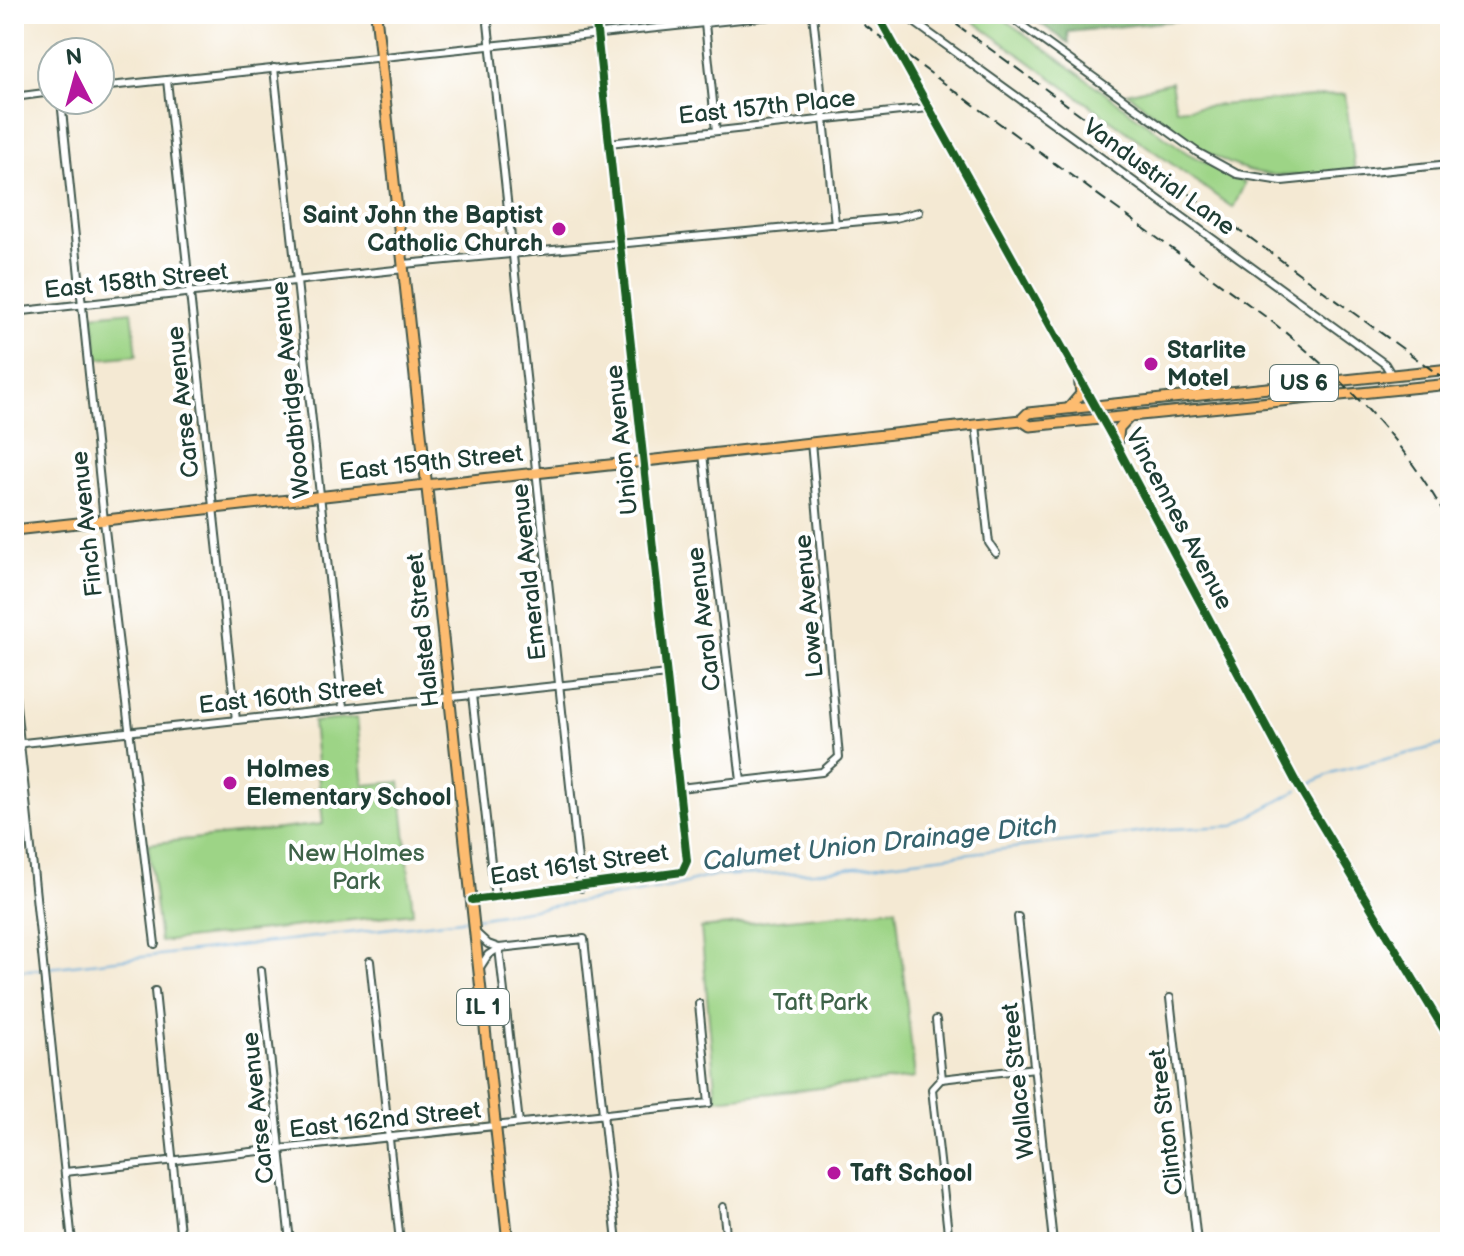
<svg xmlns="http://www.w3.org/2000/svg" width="1464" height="1256" font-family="'Balsamiq Sans',sans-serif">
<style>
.green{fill:#9dd486;stroke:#5e885d;stroke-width:2}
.forest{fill:#7eb673;stroke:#4e7a54;stroke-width:2}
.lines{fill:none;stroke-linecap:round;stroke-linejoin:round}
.stream{stroke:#61a9d8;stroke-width:2}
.street-casing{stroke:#3f574c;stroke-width:10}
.secondary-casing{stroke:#3f574c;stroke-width:12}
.primary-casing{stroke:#3f574c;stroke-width:13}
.street{stroke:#fff;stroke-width:6}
.secondary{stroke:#fee4c6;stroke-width:8}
.primary{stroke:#fdbc70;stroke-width:9}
.rail{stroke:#1f3d34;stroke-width:2;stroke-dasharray:12 6;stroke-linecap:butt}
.cycleway-casing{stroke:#fff;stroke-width:13}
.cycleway{stroke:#1b5e20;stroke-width:8}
.poi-dot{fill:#b5179e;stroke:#fff;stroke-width:3}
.labels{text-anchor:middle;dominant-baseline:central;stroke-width:8;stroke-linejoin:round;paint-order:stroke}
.shield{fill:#fff;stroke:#627771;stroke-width:2}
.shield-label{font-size:22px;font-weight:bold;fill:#1f3d34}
.street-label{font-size:24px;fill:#1f3d34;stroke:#fff}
.poi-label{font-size:24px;font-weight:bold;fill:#1f3d34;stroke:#fff;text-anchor:start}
.park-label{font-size:24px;fill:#3e6348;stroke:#fff}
.water-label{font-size:26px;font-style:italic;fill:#36636d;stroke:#fff}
</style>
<rect width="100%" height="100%" fill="#fff"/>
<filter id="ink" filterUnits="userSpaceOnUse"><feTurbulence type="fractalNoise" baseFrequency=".0125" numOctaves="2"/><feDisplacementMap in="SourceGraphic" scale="16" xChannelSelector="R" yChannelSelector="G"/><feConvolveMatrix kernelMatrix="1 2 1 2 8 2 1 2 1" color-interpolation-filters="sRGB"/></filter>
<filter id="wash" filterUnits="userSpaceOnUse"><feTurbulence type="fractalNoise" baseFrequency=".006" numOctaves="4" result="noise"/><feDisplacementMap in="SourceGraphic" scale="32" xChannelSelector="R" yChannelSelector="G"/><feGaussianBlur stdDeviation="1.8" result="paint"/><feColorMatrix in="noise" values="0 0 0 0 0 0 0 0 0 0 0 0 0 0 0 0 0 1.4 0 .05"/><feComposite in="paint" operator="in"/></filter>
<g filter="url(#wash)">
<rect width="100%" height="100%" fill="#f4e9d3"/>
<!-- green -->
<g class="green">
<path d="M963 14H997L1187 153 1245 183 1233 208Z"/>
<path d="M1171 82 1176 109 1345 94 1355 170C1324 173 1291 179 1261 173 1210 164 1167 123 1127 93Z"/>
<path d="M132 311 137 355 98 359 93 315Z"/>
<path d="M357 718 364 785 400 782 413 913 160 942 148 844 323 824 313 722Z"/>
<path d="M896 908 915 1078 716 1099 701 928Z"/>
</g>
<!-- forest -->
<path class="forest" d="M1026 14H1238L1068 32 1069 43Z"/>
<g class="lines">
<!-- stream -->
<g class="stream">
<path d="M1303 787 1334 772 1450 743"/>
<path d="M476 918 667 888 712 876 814 872 1170 829 1233 826 1298 790"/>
<path d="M47 968 470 919"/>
<path d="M14 971 41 969"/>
</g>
</g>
</g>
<g filter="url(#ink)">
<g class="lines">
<!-- street casing -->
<g class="street-casing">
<g id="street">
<path d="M487 14 581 888"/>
<path d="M704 14 716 131"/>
<path d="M813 14 835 224"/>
<path d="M903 14 1385 364 1391 374"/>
<path d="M1006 14 1197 152 1237 174 1282 181 1450 164"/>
<path d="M879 19 891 14"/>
<path d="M274 68 343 708"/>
<path d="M167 80 236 720"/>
<path d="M100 87 790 14"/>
<path d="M14 97 52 92"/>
<path d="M61 100 104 521 155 944"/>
<path d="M609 143 928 108"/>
<path d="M404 264 895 218 919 212"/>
<path d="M14 312 404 269"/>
<path d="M976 425 989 543 996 553"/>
<path d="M703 454 741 781"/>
<path d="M14 686 72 1242"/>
<path d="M472 695 495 898"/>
<path d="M14 744 667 674"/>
<path d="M679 788 822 772 839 757 811 442"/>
<path d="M472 900 682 872 687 861 595 14"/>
<path d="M1018 917 1053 1242"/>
<path d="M476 933 488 944 499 948"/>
<path d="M499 948 519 1123"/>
<path d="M370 961 400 1242"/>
<path d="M479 969 488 955 499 948 584 939 617 1242"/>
<path d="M261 970 290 1242"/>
<path d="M155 991 181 1242"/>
<path d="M1170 998 1197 1242"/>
<path d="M936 1020 942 1079"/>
<path d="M65 1172 709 1103 699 1004"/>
<path d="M723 1207 727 1242"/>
<path d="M949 1242 932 1089 941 1079 1035 1068"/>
</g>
</g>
<!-- secondary casing -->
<g class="secondary-casing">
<path id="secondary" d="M877 14 1117 446 1297 784 1450 1040"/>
</g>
<!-- primary casing -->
<g class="primary-casing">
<g id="primary">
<path d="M376 14 508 1242"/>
<path d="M1069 408 1081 394 1079 377"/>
<path d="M1021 420 1030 426 1450 384"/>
<path d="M1117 446 1119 428 1131 415"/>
<path d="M14 530 1021 420 1028 413 1450 369"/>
</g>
</g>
<!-- street -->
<use href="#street" class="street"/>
<!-- secondary -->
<use href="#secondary" class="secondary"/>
<!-- primary -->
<use href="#primary" class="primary"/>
<!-- rail -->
<g class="rail">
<path d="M849 14 1266 317C1340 375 1406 441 1450 524"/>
<path d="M942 14 1450 383"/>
</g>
<!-- cycleway casing -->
<g class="cycleway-casing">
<g id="cycleway">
<path d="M877 14 1117 446 1297 784 1450 1040"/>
<path d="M472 900 682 872 687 861 595 14"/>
</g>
</g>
<!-- cycleway -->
<use href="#cycleway" class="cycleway"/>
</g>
</g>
<!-- markers -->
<g class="poi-dot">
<circle cx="559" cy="229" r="8"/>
<circle cx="1151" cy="364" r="8"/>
<circle cx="230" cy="783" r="8"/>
<circle cx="834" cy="1173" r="8"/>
</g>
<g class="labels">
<!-- shield labels -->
<g class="shield">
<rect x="1270" y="365" width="68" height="36" rx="6"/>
<rect x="457" y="989" width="52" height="36" rx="6"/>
</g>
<g class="shield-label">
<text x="1304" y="383">US 6</text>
<text x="483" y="1007">IL 1</text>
</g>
<!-- street labels -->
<g class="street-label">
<text transform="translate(767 107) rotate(-6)">East 157th Place</text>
<text transform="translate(1159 177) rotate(36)">Vandustrial Lane</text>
<text transform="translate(136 281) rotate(-6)">East 158th Street</text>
<text transform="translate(291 390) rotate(-96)">Woodbridge Avenue</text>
<text transform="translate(183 402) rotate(-96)">Carse Avenue</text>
<text transform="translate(622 440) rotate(-96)">Union Avenue</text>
<text transform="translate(431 463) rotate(-6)">East 159th Street</text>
<text transform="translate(1179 519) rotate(62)">Vincennes Avenue</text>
<text transform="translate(87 524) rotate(-96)">Finch Avenue</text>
<text transform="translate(529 572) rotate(-96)">Emerald Avenue</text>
<text transform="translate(809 606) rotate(-95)">Lowe Avenue</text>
<text transform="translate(704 619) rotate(-97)">Carol Avenue</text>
<text transform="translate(423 630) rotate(-96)">Halsted Street</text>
<text transform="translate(291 696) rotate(-6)">East 160th Street</text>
<text transform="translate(579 865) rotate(-8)">East 161st Street</text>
<text transform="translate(1018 1081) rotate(-96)">Wallace Street</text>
<text transform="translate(258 1108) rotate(-96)">Carse Avenue</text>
<text transform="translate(385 1120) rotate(-6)">East 162nd Street</text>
<text transform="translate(1166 1122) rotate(-97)">Clinton Street</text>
</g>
<!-- poi labels -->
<g class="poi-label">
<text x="543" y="215" text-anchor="end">Saint John the Baptist<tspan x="543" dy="28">Catholic Church</tspan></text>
<text x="1167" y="350">Starlite<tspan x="1167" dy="28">Motel</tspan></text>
<text x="246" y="769">Holmes<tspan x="246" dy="28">Elementary School</tspan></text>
<text x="850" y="1173">Taft School</text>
</g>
<!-- park labels -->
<g class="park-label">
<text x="356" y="853">New Holmes<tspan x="356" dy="28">Park</tspan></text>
<text x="820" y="1002">Taft Park</text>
</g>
<!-- water labels -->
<g class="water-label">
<text transform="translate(880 844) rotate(-6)">Calumet Union Drainage Ditch</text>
</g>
</g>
<!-- margin -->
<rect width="1464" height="1256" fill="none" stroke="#fff" stroke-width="48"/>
<!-- north arrow -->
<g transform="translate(76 76) rotate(354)"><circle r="38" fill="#ffffff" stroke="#a5b1ae" stroke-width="2"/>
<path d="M0-6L14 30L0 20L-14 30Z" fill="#b5179e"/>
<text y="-12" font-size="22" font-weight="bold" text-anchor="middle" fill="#1f3d34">N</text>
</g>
</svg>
